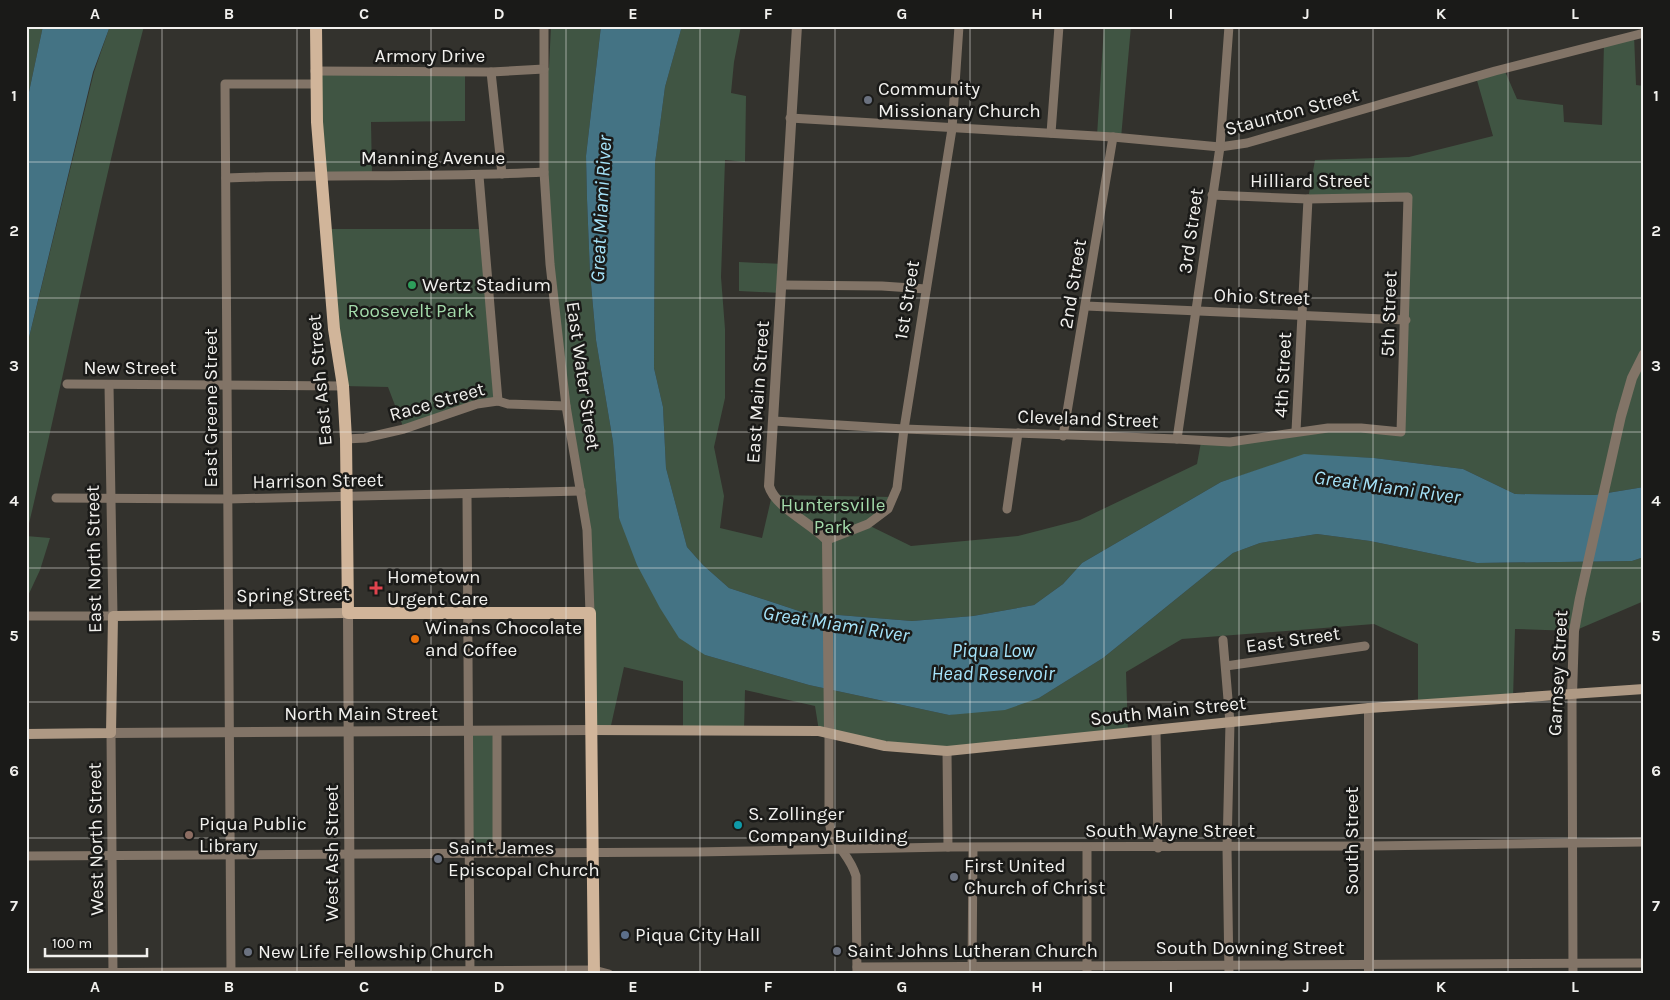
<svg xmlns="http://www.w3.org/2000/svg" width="1670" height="1000" font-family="Karla,sans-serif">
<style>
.green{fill:#405543}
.water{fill:#447384}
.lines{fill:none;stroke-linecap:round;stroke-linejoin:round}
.minor{stroke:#827467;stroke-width:9}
.tertiary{stroke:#827467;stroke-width:10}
.secondary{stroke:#ae9984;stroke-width:10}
.primary{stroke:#d1b59a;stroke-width:12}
.grid{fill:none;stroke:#f2f1ee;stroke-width:1;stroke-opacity:0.55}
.worship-dot{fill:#6b7280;stroke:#1a1a18;stroke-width:2}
.leisure-dot{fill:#2e9e5b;stroke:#1a1a18;stroke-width:2}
.health-dot{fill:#e0444e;stroke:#1a1a18;stroke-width:2}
.food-dot{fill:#e8710a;stroke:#1a1a18;stroke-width:2}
.culture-dot{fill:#0f9aa8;stroke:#1a1a18;stroke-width:2}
.education-dot{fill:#8d6e63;stroke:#1a1a18;stroke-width:2}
.service-dot{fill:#5c6f8a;stroke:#1a1a18;stroke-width:2}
.labels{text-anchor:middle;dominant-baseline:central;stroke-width:5;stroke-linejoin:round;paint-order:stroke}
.street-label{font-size:19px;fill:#f2f1ee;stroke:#1a1a18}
.poi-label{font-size:19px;fill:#f2f1ee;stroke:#1a1a18;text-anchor:start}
.park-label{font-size:19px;fill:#a3daaa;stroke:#1a1a18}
.water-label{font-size:20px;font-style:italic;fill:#a6e4fa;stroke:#1a1a18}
.neatline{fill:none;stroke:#f2f1ee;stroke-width:2}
.grid-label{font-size:16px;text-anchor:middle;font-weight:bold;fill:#f2f1ee}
</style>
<rect width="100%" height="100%" fill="#33322d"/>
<!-- green -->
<g class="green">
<path d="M26 26H43L26 106Z"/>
<path d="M110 26H144C99 195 67 366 26 536L50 538 40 570 26 600V350L94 72Z"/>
<path d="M551 26H601L586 156 587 199 590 273 596 340 613 442 619 518 705 655 809 685 949 715 1039 698 1103 658 1233 553 1260 543 1317 534 1370 541 1477 563 1632 561 1644 557V601L1574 631 1515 629 1513 699 1418 705V644L1374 624 1182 639 1126 672 1128 733 947 751 819 731 815 706 745 690 744 730H683V681L624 667 610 730H591L590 567 550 264 544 69 549 68Z"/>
<path d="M682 26H741L734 62 731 93 746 96 745 162 725 160 721 277 725 329V398L714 447 724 496 720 528 762 538 772 495 893 497 868 525 911 546 1018 536 1080 520 1197 464 1201 442 1296 431 1401 432 1408 198 1308 199 1315 160 1409 157 1493 136 1476 77 1504 69 1517 99 1563 105 1564 122 1602 125 1604 43 1634 35 1636 85 1644 86V487L1595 495 1515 494 1463 469 1374 458 1304 455 1221 482 1082 563 1063 584 1034 605 973 616 912 621 802 612 729 588 703 565 687 547 666 468 663 407 654 368 655 163 665 87Z"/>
<path d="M1104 26H1131L1121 138 1097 136Z"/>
<path d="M315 71 465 72V121L371 122 372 175 321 174Z"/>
<path d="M326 229H483L498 401 404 429 388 387 343 386Z"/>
<path d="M739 262 783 264 782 293 739 291Z"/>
<path d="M467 732H497V853L469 852Z"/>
</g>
<!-- water -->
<g class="water">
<path d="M43 26H110L93 72 26 350V106Z"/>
<path d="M601 26H682L665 87 655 163 654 368 663 407 666 468 687 547 703 565 729 588 802 612 912 621 973 616 1034 605 1063 584 1082 563 1221 482 1304 454 1374 458 1463 469 1515 494 1595 495 1644 487V557L1632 561 1477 563 1370 541 1317 534 1260 543 1233 553 1103 658 1039 698 1005 710 949 715 809 685 705 655 679 638 660 608 637 565 619 518 613 442 596 340 590 273 587 199 586 156Z"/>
</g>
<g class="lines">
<!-- minor -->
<g class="minor">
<path d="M544 26V172L550 264 566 406 587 530 590 613"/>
<path d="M315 71 491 72 544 69"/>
<path d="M491 72 502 174"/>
<path d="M790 118 1113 137 1220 147 1247 143 1495 71 1644 33"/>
<path d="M1051 133 1059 26"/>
<path d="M479 176 498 401"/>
<path d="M226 178C332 174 438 178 544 172"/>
<path d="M782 285 882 286 926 289"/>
<path d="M1086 306 1406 320"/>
<path d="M67 384 343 386"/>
<path d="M774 421 904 429 1177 439 1230 442 1328 428H1361L1401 432 1408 197 1308 199 1212 195"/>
<path d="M1296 431 1308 199"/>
<path d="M1063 436 1113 137"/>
<path d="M346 439 365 438 404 429 477 404 498 401 508 404 566 406"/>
<path d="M1177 439 1220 147 1229 26"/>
<path d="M467 495 470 974"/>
<path d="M56 498 228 499 581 491"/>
<path d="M1007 509 1018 433"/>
<path d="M827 540 868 524 888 509 897 488 904 429 952 129 959 26"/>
<path d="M26 616H113L109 385"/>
<path d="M1223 640 1230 723 1227 848 1229 974"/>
<path d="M1226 666 1365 646"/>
<path d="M1572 695 1573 974"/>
<path d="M1156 731 1158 848"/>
<path d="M111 733 113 974"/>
<path d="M829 733V822C832 845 850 854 856 876L857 974"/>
<path d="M947 751 948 847"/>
<path d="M497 853V732"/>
<path d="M26 856 696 852 948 847 1371 846 1644 842"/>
<path d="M857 967 1644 963"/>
<path d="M26 973 594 970 609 974"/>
<path d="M231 974 225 84H316"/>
<path d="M972 974 973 848"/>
<path d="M1087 974V848"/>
</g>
<!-- tertiary -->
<g class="tertiary">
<path d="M797 26 769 486C775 507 811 523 827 540L829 733"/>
<path d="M348 613 350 974"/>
<path d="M1572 695 1574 631 1580 598 1621 416 1632 378 1644 354"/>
<path d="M1369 708V974"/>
<path d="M111 733 591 730"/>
</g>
<!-- secondary -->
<g class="secondary">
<path d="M591 730 819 731 885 746 947 751 1369 708 1644 689"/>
<path d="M26 734 111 733 113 616 348 613"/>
</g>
<!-- primary -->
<path class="primary" d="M316 26 317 122 334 329 343 386 346 439 348 613H590L594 974"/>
</g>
<!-- grid -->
<path class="grid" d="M162 26V974M297 26V974M431 26V974M566 26V974M700 26V974M835 26V974M970 26V974M1104 26V974M1239 26V974M1373 26V974M1508 26V974M26 162H1644M26 298H1644M26 432H1644M26 568H1644M26 702H1644M26 838H1644"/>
<!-- markers -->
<g class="worship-dot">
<circle cx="868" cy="100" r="5"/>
<circle cx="438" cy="859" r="5"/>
<circle cx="954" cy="877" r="5"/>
<circle cx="837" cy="951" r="5"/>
<circle cx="248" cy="952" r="5"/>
</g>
<circle class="leisure-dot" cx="412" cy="285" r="5"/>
<path class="health-dot" d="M373.5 580.5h5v5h5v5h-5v5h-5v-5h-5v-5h5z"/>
<circle class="food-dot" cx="415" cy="639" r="5"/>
<circle class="culture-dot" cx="738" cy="825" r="5"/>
<circle class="education-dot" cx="189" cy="835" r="5"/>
<circle class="service-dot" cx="625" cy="935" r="5"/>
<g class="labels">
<!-- street labels -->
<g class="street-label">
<text x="430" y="56">Armory Drive</text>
<text transform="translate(1292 112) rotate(-15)">Staunton Street</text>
<text x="433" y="158">Manning Avenue</text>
<text x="1310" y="181">Hilliard Street</text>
<text transform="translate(1191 231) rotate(-82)">3rd Street</text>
<text transform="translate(1073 284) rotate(-81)">2nd Street</text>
<text transform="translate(1262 297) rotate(2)">Ohio Street</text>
<text transform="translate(907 300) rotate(-81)">1st Street</text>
<text transform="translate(1389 314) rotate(-88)">5th Street</text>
<text x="130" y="368">New Street</text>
<text transform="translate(1283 375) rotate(-87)">4th Street</text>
<text transform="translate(583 376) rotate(82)">East Water Street</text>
<text transform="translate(320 380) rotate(-95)">East Ash Street</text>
<text transform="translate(758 392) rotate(-86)">East Main Street</text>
<text transform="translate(437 402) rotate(-16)">Race Street</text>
<text transform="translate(211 408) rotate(-90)">East Greene Street</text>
<text transform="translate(1088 419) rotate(2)">Cleveland Street</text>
<text transform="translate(318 481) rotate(-1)">Harrison Street</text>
<text transform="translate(94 559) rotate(-91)">East North Street</text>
<text transform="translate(293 595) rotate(-1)">Spring Street</text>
<text transform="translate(1293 640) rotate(-8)">East Street</text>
<text transform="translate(1558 673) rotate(-87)">Garnsey Street</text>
<text transform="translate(1168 711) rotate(-6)">South Main Street</text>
<text x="361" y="714">North Main Street</text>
<text x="1170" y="831">South Wayne Street</text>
<text transform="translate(96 839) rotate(-91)">West North Street</text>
<text transform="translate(1352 841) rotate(-90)">South Street</text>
<text transform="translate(332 853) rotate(-90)">West Ash Street</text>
<text x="1250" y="948">South Downing Street</text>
</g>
<!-- poi labels -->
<g class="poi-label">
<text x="878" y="89">Community<tspan x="878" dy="22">Missionary Church</tspan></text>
<text x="422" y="285">Wertz Stadium</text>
<text x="387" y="577">Hometown<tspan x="387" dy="22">Urgent Care</tspan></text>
<text x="425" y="628">Winans Chocolate<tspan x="425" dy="22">and Coffee</tspan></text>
<text x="748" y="814">S. Zollinger<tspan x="748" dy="22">Company Building</tspan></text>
<text x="199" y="824">Piqua Public<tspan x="199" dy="22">Library</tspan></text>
<text x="448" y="848">Saint James<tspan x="448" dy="22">Episcopal Church</tspan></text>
<text x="964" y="866">First United<tspan x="964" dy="22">Church of Christ</tspan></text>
<text x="635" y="935">Piqua City Hall</text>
<text x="847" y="951">Saint Johns Lutheran Church</text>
<text x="258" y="952">New Life Fellowship Church</text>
</g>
<!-- park labels -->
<g class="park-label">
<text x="411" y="311">Roosevelt Park</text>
<text x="833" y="505">Huntersville<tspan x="833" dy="22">Park</tspan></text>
</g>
<!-- water labels -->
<g class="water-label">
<text transform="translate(601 209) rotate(-87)">Great Miami River</text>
<text transform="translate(1387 487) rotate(8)">Great Miami River</text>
<text transform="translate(836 624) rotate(9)">Great Miami River</text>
<text x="993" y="650">Piqua Low<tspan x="993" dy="23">Head Reservoir</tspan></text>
</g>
</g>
<!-- border -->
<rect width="1670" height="1000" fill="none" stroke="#1a1a18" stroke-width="55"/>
<!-- scale -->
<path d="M45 948v8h102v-8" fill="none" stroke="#f2f1ee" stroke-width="2.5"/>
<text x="52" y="948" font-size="15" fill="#f2f1ee" stroke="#1a1a18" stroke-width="4" paint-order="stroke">100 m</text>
<rect x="28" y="28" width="1614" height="944" class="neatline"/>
<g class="grid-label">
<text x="95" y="19">A</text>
<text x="229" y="19">B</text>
<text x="364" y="19">C</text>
<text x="499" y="19">D</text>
<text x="633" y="19">E</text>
<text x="768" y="19">F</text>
<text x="902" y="19">G</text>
<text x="1037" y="19">H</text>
<text x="1171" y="19">I</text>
<text x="1306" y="19">J</text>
<text x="1441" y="19">K</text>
<text x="1575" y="19">L</text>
<text x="14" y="101">1</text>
<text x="1656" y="101">1</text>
<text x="14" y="236">2</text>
<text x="1656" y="236">2</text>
<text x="14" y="371">3</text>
<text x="1656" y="371">3</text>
<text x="14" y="506">4</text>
<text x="1656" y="506">4</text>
<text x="14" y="641">5</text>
<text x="1656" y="641">5</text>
<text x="14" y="776">6</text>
<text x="1656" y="776">6</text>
<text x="14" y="911">7</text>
<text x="1656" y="911">7</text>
<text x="95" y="992">A</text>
<text x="229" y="992">B</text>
<text x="364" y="992">C</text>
<text x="499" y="992">D</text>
<text x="633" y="992">E</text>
<text x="768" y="992">F</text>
<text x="902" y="992">G</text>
<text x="1037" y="992">H</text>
<text x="1171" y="992">I</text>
<text x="1306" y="992">J</text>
<text x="1441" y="992">K</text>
<text x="1575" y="992">L</text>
</g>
</svg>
